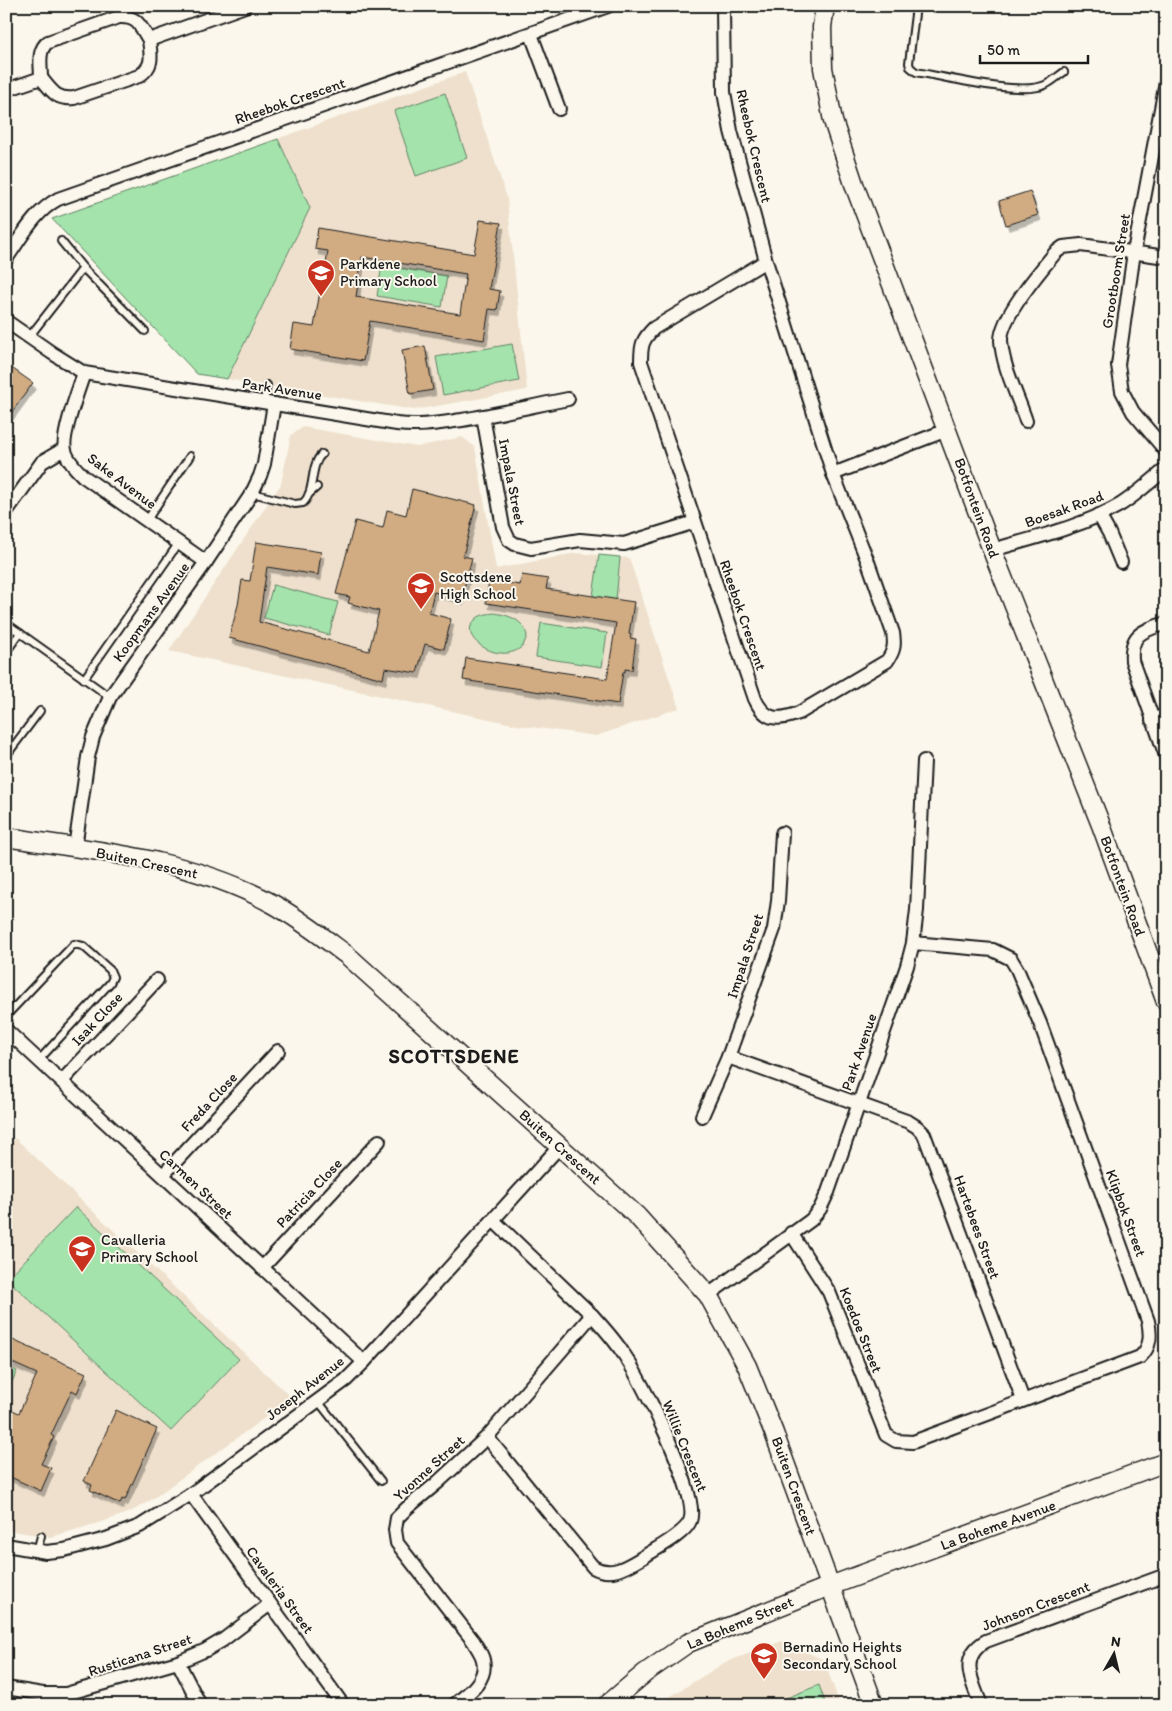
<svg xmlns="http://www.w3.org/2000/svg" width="1172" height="1711" font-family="Itim,sans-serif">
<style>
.built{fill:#eee0cc}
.green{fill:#a4e4ac;stroke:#608064}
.building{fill:#d1ac83;stroke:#1c1c1c;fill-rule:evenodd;filter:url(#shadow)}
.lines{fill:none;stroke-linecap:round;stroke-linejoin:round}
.lane-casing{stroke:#1c1c1c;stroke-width:10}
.street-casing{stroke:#1c1c1c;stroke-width:16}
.secondary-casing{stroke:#1c1c1c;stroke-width:21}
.lane{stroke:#fbf7ec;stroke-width:6}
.street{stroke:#fbf7ec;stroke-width:12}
.secondary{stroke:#fbf7ec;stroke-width:18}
.labels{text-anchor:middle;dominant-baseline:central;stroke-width:4;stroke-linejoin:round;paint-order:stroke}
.street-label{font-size:15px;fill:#1c1c1c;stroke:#fbf7ec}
.poi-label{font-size:15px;fill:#1c1c1c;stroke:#fbf7ec;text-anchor:start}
.district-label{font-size:20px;font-weight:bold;letter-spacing:1px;fill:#1c1c1c;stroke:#fbf7ec}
</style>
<defs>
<filter id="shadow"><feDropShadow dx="3" dy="5.5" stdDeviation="0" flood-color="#0004"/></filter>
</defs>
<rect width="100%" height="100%" fill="#fbf7ec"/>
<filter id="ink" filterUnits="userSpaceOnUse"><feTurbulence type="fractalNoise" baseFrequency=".02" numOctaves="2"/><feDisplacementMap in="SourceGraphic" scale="10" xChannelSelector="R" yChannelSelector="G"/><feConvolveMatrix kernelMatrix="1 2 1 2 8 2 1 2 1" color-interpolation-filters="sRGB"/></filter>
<g filter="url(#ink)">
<!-- built -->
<g class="built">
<path d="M465 72 507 198 527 390 414 410 197 374 52 219Z"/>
<path d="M303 427 417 447 462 437 475 447 496 569 576 553 629 558 679 708 596 736 517 725 169 651 281 484 291 435Z"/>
<path d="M15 1138 292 1398 151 1500 130 1512 108 1520 51 1537 6 1530V1148Z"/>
<path d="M782 1641 824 1660 840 1705H659L668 1698 724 1663Z"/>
</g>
<!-- green -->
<g class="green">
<path d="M445 93 467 158 416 176 394 111Z"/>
<path d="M278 139 310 208 227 379 197 374 52 219Z"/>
<path d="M382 265 447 276 442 307 377 296Z"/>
<path d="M512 344 519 381 443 395 436 357Z"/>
<path d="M599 555 620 557 616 600 593 596Z"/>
<path d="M273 585 338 602 329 635 264 618Z"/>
<path d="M494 613C509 615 524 620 527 636L523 646C517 651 510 654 501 653 487 653 458 635 476 619 481 614 488 614 494 613Z"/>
<path d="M541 623 607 633 602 667 536 657Z"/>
<path d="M76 1207 239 1359 171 1431 7 1279Z"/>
<path d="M6 1365 17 1371 6 1395Z"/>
<path d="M819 1685 826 1705H769Z"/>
</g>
<!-- building -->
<g class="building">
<path d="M1030 191 1038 215 1006 225 999 201Z"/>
<path d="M480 220 501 223 489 289 500 291 497 310 489 309 484 340 370 321 363 361 290 349 294 324 314 327 320 291H322L328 251 315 249 318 228 474 254ZM362 257 466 274 460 314 356 297Z"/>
<path d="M425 346 433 390 410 394 402 350Z"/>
<path d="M6 364 33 383 6 420Z"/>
<path d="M412 489 476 505 463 556 472 558 461 599 434 592 429 613 451 619 444 649 425 644 417 673 385 668 383 679 229 638 238 605 242 580 250 581 256 542 321 552 318 575 267 567 259 622 369 651 379 611 348 603 350 597 336 594 355 521 383 528 387 510 406 515Z"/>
<path d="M522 575 548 579 546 589 634 602 629 634 631 635 630 638 636 639 632 670 625 669V672H623L618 704 463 680 466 658 607 679 616 623 486 603 489 580 520 585Z"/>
<path d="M6 1337 86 1373 77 1393 72 1390 51 1435 54 1437 41 1464 51 1468 41 1491 6 1475V1441L10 1432 6 1431V1407L19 1413 37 1374 6 1360Z"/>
<path d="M116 1410 157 1429 125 1500 122 1499 120 1504 90 1490 92 1485 84 1481Z"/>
</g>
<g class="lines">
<!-- lane casing -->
<g class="lane-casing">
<g id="lane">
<path d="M916 6 909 63 910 67 916 72C946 77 1020 96 1045 85 1052 82 1058 76 1064 72"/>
<path d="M61 241 83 268"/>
<path d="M29 337 83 268 145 331"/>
<path d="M264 402 267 385"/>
<path d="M252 493 295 504 303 503C316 491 309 466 322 454"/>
<path d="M309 494 317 487"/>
<path d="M147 520 190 456"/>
<path d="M6 623 110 697"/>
<path d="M6 652 20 633"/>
<path d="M84 679 178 544"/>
<path d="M6 756 40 711"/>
<path d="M6 1016 74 944 83 946 110 970 113 977 110 983 39 1060"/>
<path d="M318 1401 381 1481"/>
<path d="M37 1551 41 1536"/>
</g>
</g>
<!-- street casing -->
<g class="street-casing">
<g id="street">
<path d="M723 6 724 92 731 131 766 261 833 474 868 562 893 633C895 645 894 651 887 661L799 713C778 721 765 721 755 699L641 362C641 345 642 340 654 328L766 261"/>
<path d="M531 34 559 109"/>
<path d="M41 78C52 91 56 100 74 98L139 76C154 66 151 56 149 40"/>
<path d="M1166 82 1134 252 1118 365 1122 391 1133 412 1166 451"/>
<path d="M6 90 41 78C41 66 37 50 48 42L119 17C138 16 140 26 149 40L245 6"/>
<path d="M6 259C21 238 34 212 58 199L608 6"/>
<path d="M6 321 52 353 84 373 397 424C420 427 440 423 462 420 498 414 533 406 568 399"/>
<path d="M84 373C79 388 61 436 65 450 67 460 76 469 83 476L206 562"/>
<path d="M483 416 503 527 509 540 515 544 531 548 580 540 624 544 695 522"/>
<path d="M1026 421C1018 396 1002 366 1001 340 1001 317 1039 272 1055 253L1063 247 1081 245 1166 257"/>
<path d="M833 474 947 430"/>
<path d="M6 512 42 462 64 449"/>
<path d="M1099 515 1109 533 1121 562"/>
<path d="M992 550C1034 538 1081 527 1120 505 1136 495 1151 481 1166 469"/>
<path d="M1166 623C1143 631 1130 633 1132 661L1166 756"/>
<path d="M1152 720 1166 715"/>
<path d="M75 848 88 757 93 737 110 697 206 562 252 493 260 476 264 464 274 404"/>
<path d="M6 1030 364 1362"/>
<path d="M728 1057 909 1122 917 1127 924 1134 1023 1400"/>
<path d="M62 1081 157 980"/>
<path d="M702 1116 728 1057 774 929 778 901 782 833"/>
<path d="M163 1175 278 1051"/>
<path d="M791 1233 829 1292 886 1435 896 1441 913 1442 1140 1357C1151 1347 1151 1335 1148 1321L1040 1023 1017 969 1011 959 993 950 913 943"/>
<path d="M262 1268 379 1141"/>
<path d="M708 1295 811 1220 820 1209 828 1192 907 966 913 943 917 910 924 761"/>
<path d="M487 1437 593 1567C612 1578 628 1566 645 1556 657 1548 685 1534 690 1521 701 1496 640 1377 623 1353 614 1339 603 1327 592 1315L493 1220"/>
<path d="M191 1494 343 1705"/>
<path d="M6 1545 46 1552 64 1550 106 1539 140 1526 191 1494 346 1380 364 1362 560 1146"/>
<path d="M178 1662 200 1705"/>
<path d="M6 1688 43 1694H66L178 1662 206 1650 223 1640 270 1604"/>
<path d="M454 1705C468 1694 488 1680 483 1660 482 1654 477 1648 474 1642L397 1543 395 1530 397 1518 407 1508 437 1483 487 1437 592 1315"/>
<path d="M981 1705C972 1681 958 1657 986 1641L1166 1575"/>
</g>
</g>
<!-- secondary casing -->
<g class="secondary-casing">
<g id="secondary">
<path d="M825 6 822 27 823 68 833 121 855 187 992 550 1101 825 1166 1002"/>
<path d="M6 837C96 851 192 859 273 904 300 919 324 938 348 956L637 1216 708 1295 747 1366 774 1433 874 1705"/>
<path d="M607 1705 645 1673 688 1643 830 1586 1166 1462"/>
</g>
</g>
<!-- lane -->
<use href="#lane" class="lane"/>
<!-- street -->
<use href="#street" class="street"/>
<!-- secondary -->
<use href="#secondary" class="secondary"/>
</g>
</g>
<!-- icons -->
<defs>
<g id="school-pin" transform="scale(1.4375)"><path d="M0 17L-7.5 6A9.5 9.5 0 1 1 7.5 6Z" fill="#c8321e" stroke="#fbf7ec"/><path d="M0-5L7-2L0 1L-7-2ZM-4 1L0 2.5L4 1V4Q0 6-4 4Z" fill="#fff"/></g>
</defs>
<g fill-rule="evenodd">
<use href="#school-pin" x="321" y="273"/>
<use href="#school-pin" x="421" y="586"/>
<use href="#school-pin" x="82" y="1249"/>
<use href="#school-pin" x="764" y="1656"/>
</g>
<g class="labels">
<!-- street labels -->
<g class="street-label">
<text transform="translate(290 101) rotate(-19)">Rheebok Crescent</text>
<text transform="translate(754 146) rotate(77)">Rheebok Crescent</text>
<text transform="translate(1116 271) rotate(-81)">Grootboom Street</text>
<text transform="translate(282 389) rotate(9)">Park Avenue</text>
<text transform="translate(122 481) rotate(37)">Sake Avenue</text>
<text transform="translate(512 482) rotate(79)">Impala Street</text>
<text transform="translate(977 508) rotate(70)">Botfontein Road</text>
<text transform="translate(1064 509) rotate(-20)">Boesak Road</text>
<text transform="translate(151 612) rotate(-54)">Koopmans Avenue</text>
<text transform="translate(743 615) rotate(71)">Rheebok Crescent</text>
<text transform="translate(147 863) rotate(12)">Buiten Crescent</text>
<text transform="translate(1123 886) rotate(70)">Botfontein Road</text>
<text transform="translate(745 956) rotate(-72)">Impala Street</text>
<text transform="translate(97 1019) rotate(-47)">Isak Close</text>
<text transform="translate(859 1052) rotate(-71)">Park Avenue</text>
<text transform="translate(209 1102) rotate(-47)">Freda Close</text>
<text transform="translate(560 1147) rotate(42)">Buiten Crescent</text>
<text transform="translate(196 1184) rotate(43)">Carmen Street</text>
<text transform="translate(309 1193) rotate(-47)">Patricia Close</text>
<text transform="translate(1126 1213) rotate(70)">Klipbok Street</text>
<text transform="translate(977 1227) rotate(70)">Hartebees Street</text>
<text transform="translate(861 1330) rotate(68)">Koedoe Street</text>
<text transform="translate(305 1388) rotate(-38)">Joseph Avenue</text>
<text transform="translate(685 1446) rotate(68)">Willie Crescent</text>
<text transform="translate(429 1468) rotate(-42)">Yvonne Street</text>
<text transform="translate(794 1486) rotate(70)">Buiten Crescent</text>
<text transform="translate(998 1525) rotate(-20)">La Boheme Avenue</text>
<text transform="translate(280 1590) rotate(54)">Cavaleria Street</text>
<text transform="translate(1036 1606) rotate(-21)">Johnson Crescent</text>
<text transform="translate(740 1623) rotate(-23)">La Boheme Street</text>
<text transform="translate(140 1655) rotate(-18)">Rusticana Street</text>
</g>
<!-- poi labels -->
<g class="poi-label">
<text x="340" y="264">Parkdene<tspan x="340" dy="17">Primary School</tspan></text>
<text x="440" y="577">Scottsdene<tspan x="440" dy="17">High School</tspan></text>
<text x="101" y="1240">Cavalleria<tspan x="101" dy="17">Primary School</tspan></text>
<text x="783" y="1647">Bernadino Heights<tspan x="783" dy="17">Secondary School</tspan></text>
</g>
<!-- district labels -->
<g class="district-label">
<text x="454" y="1056">SCOTTSDENE</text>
</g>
</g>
<!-- margin -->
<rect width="1172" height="1711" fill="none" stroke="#fbf7ec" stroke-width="25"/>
<rect x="12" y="12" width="1147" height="1686" fill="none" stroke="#1c1c1c" stroke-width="2" filter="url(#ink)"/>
<!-- north arrow -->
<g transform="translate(1114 1654) rotate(8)" stroke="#fbf7ec" stroke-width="4" paint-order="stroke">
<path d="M0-4L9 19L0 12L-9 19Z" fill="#1c1c1c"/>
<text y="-8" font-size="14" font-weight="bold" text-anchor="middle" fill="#1c1c1c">N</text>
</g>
<!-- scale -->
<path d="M980 55v8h108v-8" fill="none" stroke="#1c1c1c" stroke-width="2.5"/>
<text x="987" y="55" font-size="15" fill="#1c1c1c" stroke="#fbf7ec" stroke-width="4" paint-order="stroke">50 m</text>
</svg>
